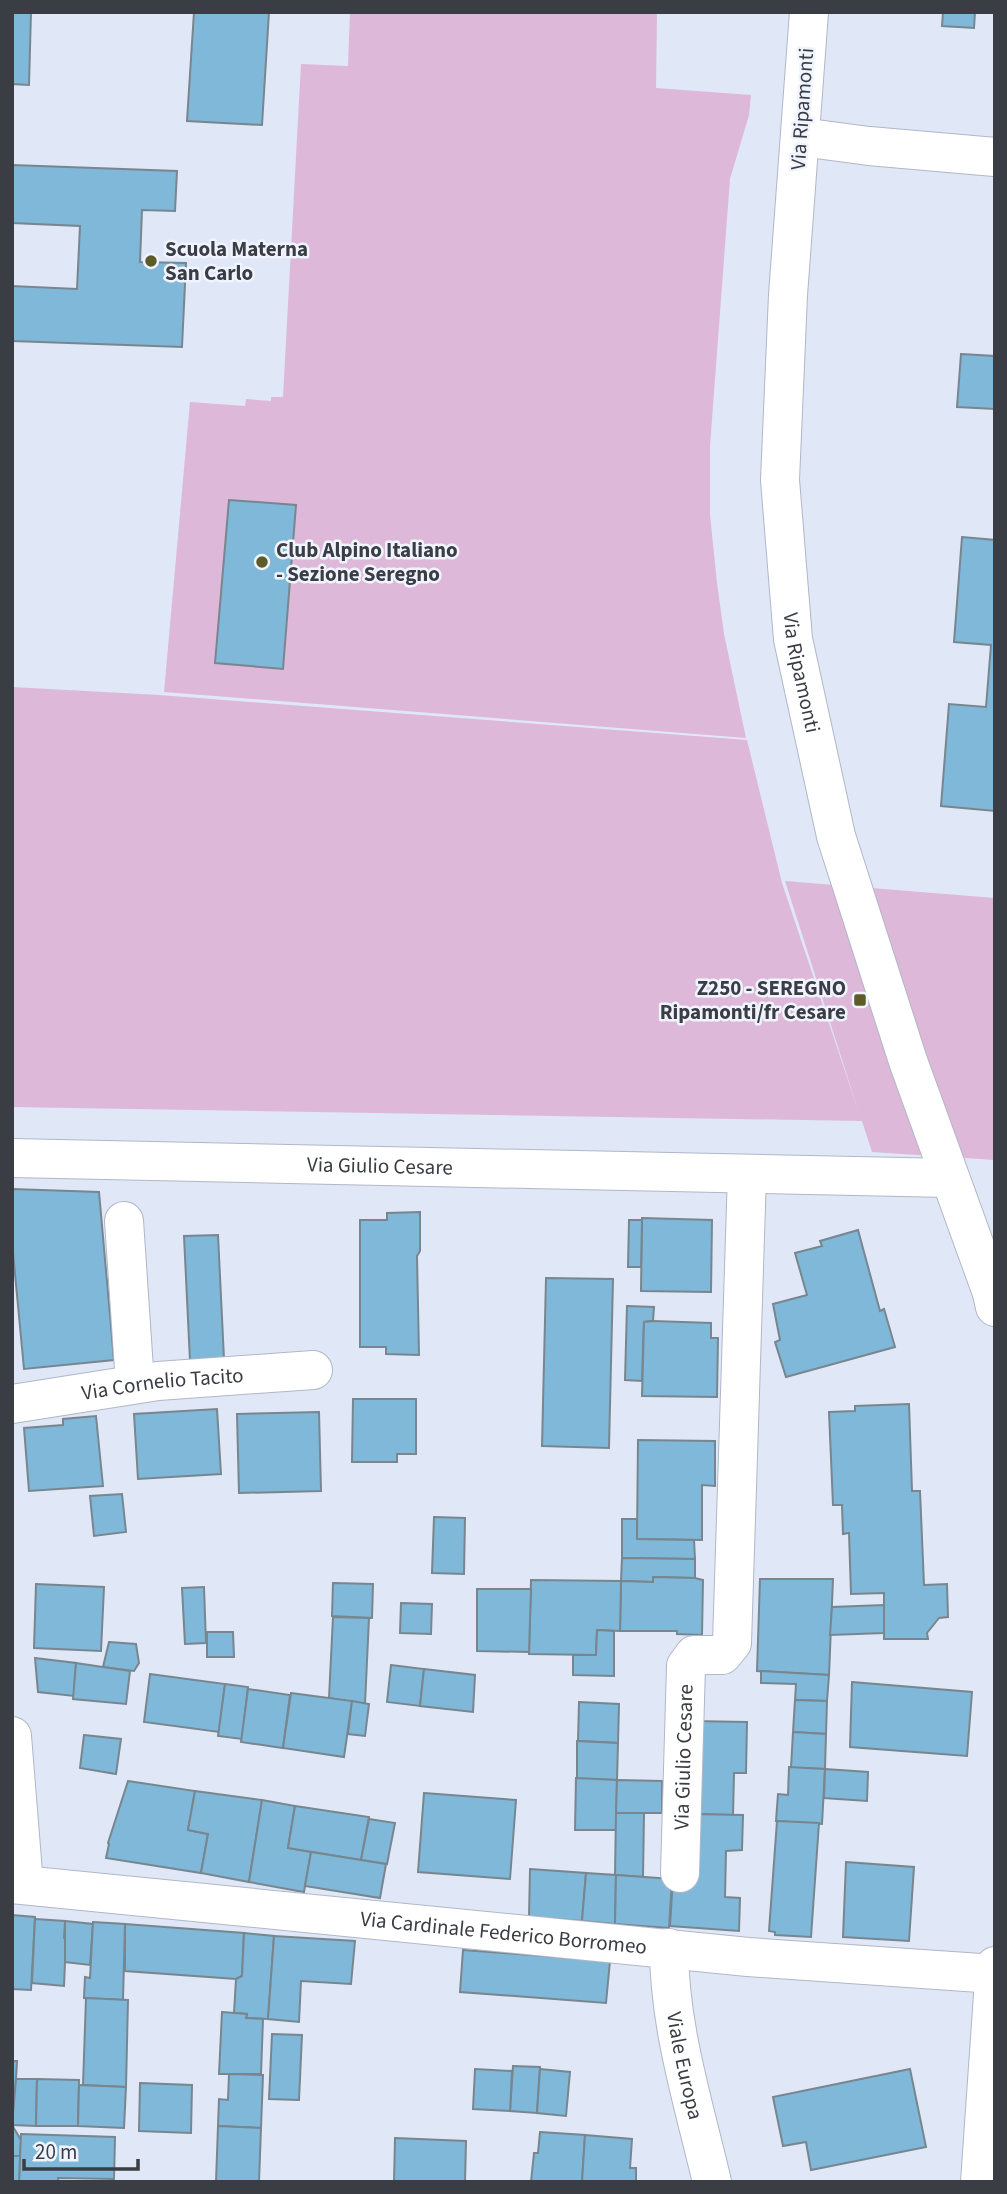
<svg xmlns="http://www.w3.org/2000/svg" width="1007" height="2194" font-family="'Source Sans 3',sans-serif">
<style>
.green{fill:#ddb8d8}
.building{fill:#80b8d9;stroke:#77868f;stroke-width:2}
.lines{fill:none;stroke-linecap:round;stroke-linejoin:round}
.minor-casing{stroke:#b0b7c6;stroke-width:40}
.minor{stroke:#fff;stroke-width:38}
.poi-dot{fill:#5d5b27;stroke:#f0f4fe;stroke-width:2.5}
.labels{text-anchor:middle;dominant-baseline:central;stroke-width:5;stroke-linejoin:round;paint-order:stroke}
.street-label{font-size:21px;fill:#3a3d43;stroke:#f0f4fe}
.poi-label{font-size:21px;font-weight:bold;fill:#3a3d43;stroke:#f0f4fe;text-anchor:start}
</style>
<rect width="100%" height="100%" fill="#e0e7f7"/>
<!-- green -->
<g class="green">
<path d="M350 12H657L656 88 751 95 749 115 730 179 710 446V515L717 583 724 634 746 738 164 692 190 402 245 406 246 399 271 401V397H283L301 64 348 66Z"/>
<path d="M12 687 159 695 747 740 782 883 859 1113 785 881 995 898V1160L872 1152 862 1121 12 1107Z"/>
</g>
<!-- building -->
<g class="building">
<path d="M12 12H31L29 85 12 84Z"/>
<path d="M194 12H269L262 125 187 121Z"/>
<path d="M943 12H975L974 28 942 26Z"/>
<path d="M12 165 177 171 175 211 142 210 140 262 186 263 182 347 12 341V286L77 289 80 226 12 223Z"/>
<path d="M961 354 995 356V409L957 407Z"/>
<path d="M229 500 296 505 283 669 215 663Z"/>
<path d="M962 537 995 540V811L941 806 949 704 986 707 991 645 954 642Z"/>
<path d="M12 1189 99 1192 114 1360 24 1369 12 1242Z"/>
<path d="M420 1212V1251L417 1256 419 1355 386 1354V1347H360V1220H387V1213Z"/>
<path d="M642 1218 712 1220 711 1292 641 1291Z"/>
<path d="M629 1220H642L641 1267H628Z"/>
<path d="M858 1230 880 1311 884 1309 895 1347 786 1377 775 1342 780 1340 773 1304 807 1295 795 1253 822 1246 820 1241Z"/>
<path d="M218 1235 224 1359 190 1361 184 1236Z"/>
<path d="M546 1278 613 1279 609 1448 542 1446Z"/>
<path d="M627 1306 654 1307 653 1321 644 1322 642 1381 625 1380Z"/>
<path d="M653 1321 711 1323V1338H718L717 1397 642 1396 644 1322Z"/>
<path d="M353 1399H416V1454H397V1462H352Z"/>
<path d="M909 1404 912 1491H920L924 1585 947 1584 948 1617 939 1618 927 1633 928 1639H884V1593L851 1594 849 1533 843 1534 842 1505H833L829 1412 855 1411V1406Z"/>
<path d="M217 1409 221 1474 138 1479 134 1414Z"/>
<path d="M319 1412 321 1491 239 1493 237 1414Z"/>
<path d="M96 1416 103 1486 29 1491 24 1428 63 1425V1419Z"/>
<path d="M638 1440 715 1441V1486L702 1485V1540L637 1539Z"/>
<path d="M122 1494 126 1532 94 1536 90 1496Z"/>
<path d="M434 1517 465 1518 464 1574 432 1573Z"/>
<path d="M622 1519H637V1539L694 1540 695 1559 622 1558Z"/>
<path d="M622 1558 695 1559V1578L653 1577V1582L621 1581Z"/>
<path d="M653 1577 695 1578 703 1580 702 1635 677 1634V1631H620L621 1581 653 1582Z"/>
<path d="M760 1579H833L829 1675 757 1671Z"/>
<path d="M531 1580 621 1581 620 1631 597 1630 596 1655 529 1654Z"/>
<path d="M333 1583 373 1584 372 1618 332 1616Z"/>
<path d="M36 1584 104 1587 101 1651 34 1648Z"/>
<path d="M204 1587 206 1643 185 1644 182 1588Z"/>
<path d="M477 1589H531L529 1652 477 1651Z"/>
<path d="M401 1603 432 1604 431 1634 400 1633Z"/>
<path d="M884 1605V1633L830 1635 832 1607Z"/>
<path d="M333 1617 369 1618 365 1704 329 1698Z"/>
<path d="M597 1630 614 1631V1676L573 1675V1655H596Z"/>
<path d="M207 1632H233L234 1657H207Z"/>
<path d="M109 1642 136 1644 139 1663 134 1671 103 1667Z"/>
<path d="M35 1658 76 1663 74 1696 38 1692Z"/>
<path d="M76 1663 130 1671 126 1704 73 1699Z"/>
<path d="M391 1665 424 1669 420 1706 387 1702Z"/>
<path d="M424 1669 475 1675 473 1712 420 1706Z"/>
<path d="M761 1671 829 1675 827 1701 795 1700 796 1684 761 1683Z"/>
<path d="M150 1674 225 1684 219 1732 144 1722Z"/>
<path d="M852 1682 972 1692 967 1756 850 1747Z"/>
<path d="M225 1684 248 1687 242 1739 218 1736Z"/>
<path d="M248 1689 290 1695 283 1748 241 1742Z"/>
<path d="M291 1693 352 1701 344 1757 283 1748Z"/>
<path d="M795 1700 827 1701 826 1734 793 1732Z"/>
<path d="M352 1701 369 1704 365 1736 348 1734Z"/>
<path d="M579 1702 619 1704 618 1743 578 1741Z"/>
<path d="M692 1721 747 1722 746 1773H734L733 1815 690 1814Z"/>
<path d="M793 1732 826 1734 825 1769 791 1768Z"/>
<path d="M84 1735 121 1739 116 1774 80 1768Z"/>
<path d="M577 1741 618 1743 617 1780 577 1779Z"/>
<path d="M789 1767 825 1769 822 1824 776 1821 778 1794 788 1795Z"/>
<path d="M825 1769 868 1772 867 1801 824 1798Z"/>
<path d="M576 1778 617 1780 616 1830H575Z"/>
<path d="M617 1780 662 1781V1813H616Z"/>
<path d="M128 1781 195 1791 188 1830 208 1834 201 1873 106 1858 109 1844 108 1843Z"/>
<path d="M195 1791 262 1800 249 1882 201 1873 208 1834 188 1830Z"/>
<path d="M424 1793 516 1800 510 1879 418 1872Z"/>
<path d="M262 1800 295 1806 288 1848 311 1852 304 1892 249 1882Z"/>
<path d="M295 1806 369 1817 361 1860 288 1848Z"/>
<path d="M616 1813H644L643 1877 615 1875Z"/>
<path d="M690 1814 743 1815 742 1850 726 1851 725 1897 740 1898 739 1931 670 1926 673 1878Z"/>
<path d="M369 1819 395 1823 387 1864 361 1860Z"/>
<path d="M777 1821 819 1823 811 1937 775 1935V1932L769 1931Z"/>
<path d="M311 1852 386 1864 380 1898 305 1886Z"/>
<path d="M846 1862 914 1867 909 1941 843 1937Z"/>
<path d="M530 1869 586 1873 582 1921 529 1917Z"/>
<path d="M586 1873 616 1875 615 1924 582 1921Z"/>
<path d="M616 1875 672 1879 669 1928 615 1924Z"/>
<path d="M12 1915 35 1917 31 1990 12 1989Z"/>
<path d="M35 1919 65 1921 64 1938 66 1939 64 1986 32 1983Z"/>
<path d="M65 1921 93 1924 90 1965 65 1962Z"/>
<path d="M93 1922 125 1924 123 2000 84 1998 85 1977 90 1978Z"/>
<path d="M125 1924 244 1933 242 1976 236 1979 125 1971Z"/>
<path d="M244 1933 274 1936 268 2019 246 2018 247 2014 234 2013 236 1979 242 1976Z"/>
<path d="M274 1936 355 1941 351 1984 301 1981 299 2022 268 2019Z"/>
<path d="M463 1950 610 1961 606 2003 460 1992Z"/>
<path d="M86 1998 128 2000 126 2087 83 2085Z"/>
<path d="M222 2012 247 2014 246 2018 263 2019 261 2074H219Z"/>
<path d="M272 2034 302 2035 299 2100 269 2099Z"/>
<path d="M12 2061H17L15 2097 12 2096Z"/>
<path d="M513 2066 540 2067 537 2113 510 2111Z"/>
<path d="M475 2069 512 2071 510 2111 473 2109Z"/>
<path d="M540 2069 570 2072 566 2116 537 2113Z"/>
<path d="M910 2069 926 2147 811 2170 806 2142 783 2146 773 2097Z"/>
<path d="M229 2074 263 2075 261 2128 218 2126 219 2099 228 2100Z"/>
<path d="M16 2079H37L36 2126 12 2125Z"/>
<path d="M37 2079 79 2080 78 2126H36Z"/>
<path d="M140 2083 192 2085 191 2133 139 2131Z"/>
<path d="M79 2085 126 2087 124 2128 78 2126Z"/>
<path d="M12 2125 21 2140 20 2156H12Z"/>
<path d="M218 2126 261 2128 259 2182H216Z"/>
<path d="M540 2132 585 2135 582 2182H531L534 2153H538Z"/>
<path d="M21 2134 115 2137 114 2179 58 2178V2182H19Z"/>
<path d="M585 2135 632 2139 630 2168H636V2182H582Z"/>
<path d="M395 2138 466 2141 465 2182H394Z"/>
<path d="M12 2156H20L19 2182H12Z"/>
</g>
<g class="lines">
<!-- minor casing -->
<g class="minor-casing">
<g id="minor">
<path id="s1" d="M809 12 788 295 780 480 793 639 836 836 908 1061 992 1293 995 1307"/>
<path d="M801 137 869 146 995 157"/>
<path id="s2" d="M12 1158 949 1178"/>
<path d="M124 1221 135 1384"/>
<path id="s3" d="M12 1404 158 1381 313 1370"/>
<path d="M12 1736 24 1885"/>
<path id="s4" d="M680 1873 686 1666 694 1655H722L732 1643 747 1174"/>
<path id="s5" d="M12 1884 748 1957 995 1974"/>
<path id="s6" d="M669 1948C669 2027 694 2105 712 2182"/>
<path d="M980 2182 995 1966"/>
</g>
</g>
<!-- minor -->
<use href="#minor" class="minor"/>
</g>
<!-- markers -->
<g class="poi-dot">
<circle cx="151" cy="261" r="7"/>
<circle cx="262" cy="562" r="7"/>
<rect x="853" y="993" width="14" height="14" rx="3.5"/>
</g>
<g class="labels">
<!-- street labels -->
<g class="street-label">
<text transform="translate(802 109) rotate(-86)">Via Ripamonti</text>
<text stroke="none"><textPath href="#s1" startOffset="663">Via Ripamonti</textPath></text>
<text stroke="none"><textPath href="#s2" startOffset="368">Via Giulio Cesare</textPath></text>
<text stroke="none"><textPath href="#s3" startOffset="152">Via Cornelio Tacito</textPath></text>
<text stroke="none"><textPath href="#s4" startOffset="116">Via Giulio Cesare</textPath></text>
<text stroke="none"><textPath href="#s5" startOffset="494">Via Cardinale Federico Borromeo</textPath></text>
<text stroke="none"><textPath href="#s6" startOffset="119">Viale Europa</textPath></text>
</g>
<!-- poi labels -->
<g class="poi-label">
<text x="165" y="249">Scuola Materna<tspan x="165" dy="24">San Carlo</tspan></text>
<text x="276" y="550">Club Alpino Italiano<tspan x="276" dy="24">- Sezione Seregno</tspan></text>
<text x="846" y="988" text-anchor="end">Z250 - SEREGNO<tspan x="846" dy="24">Ripamonti/fr Cesare</tspan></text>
</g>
</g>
<!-- border -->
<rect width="1007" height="2194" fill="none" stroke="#3a3d43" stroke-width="28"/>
<!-- scale -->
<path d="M24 2159v10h114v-10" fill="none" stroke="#3a3d43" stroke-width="3.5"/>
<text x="35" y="2159" font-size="21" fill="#3a3d43" stroke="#f0f4fe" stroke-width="5" paint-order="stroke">20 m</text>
</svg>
